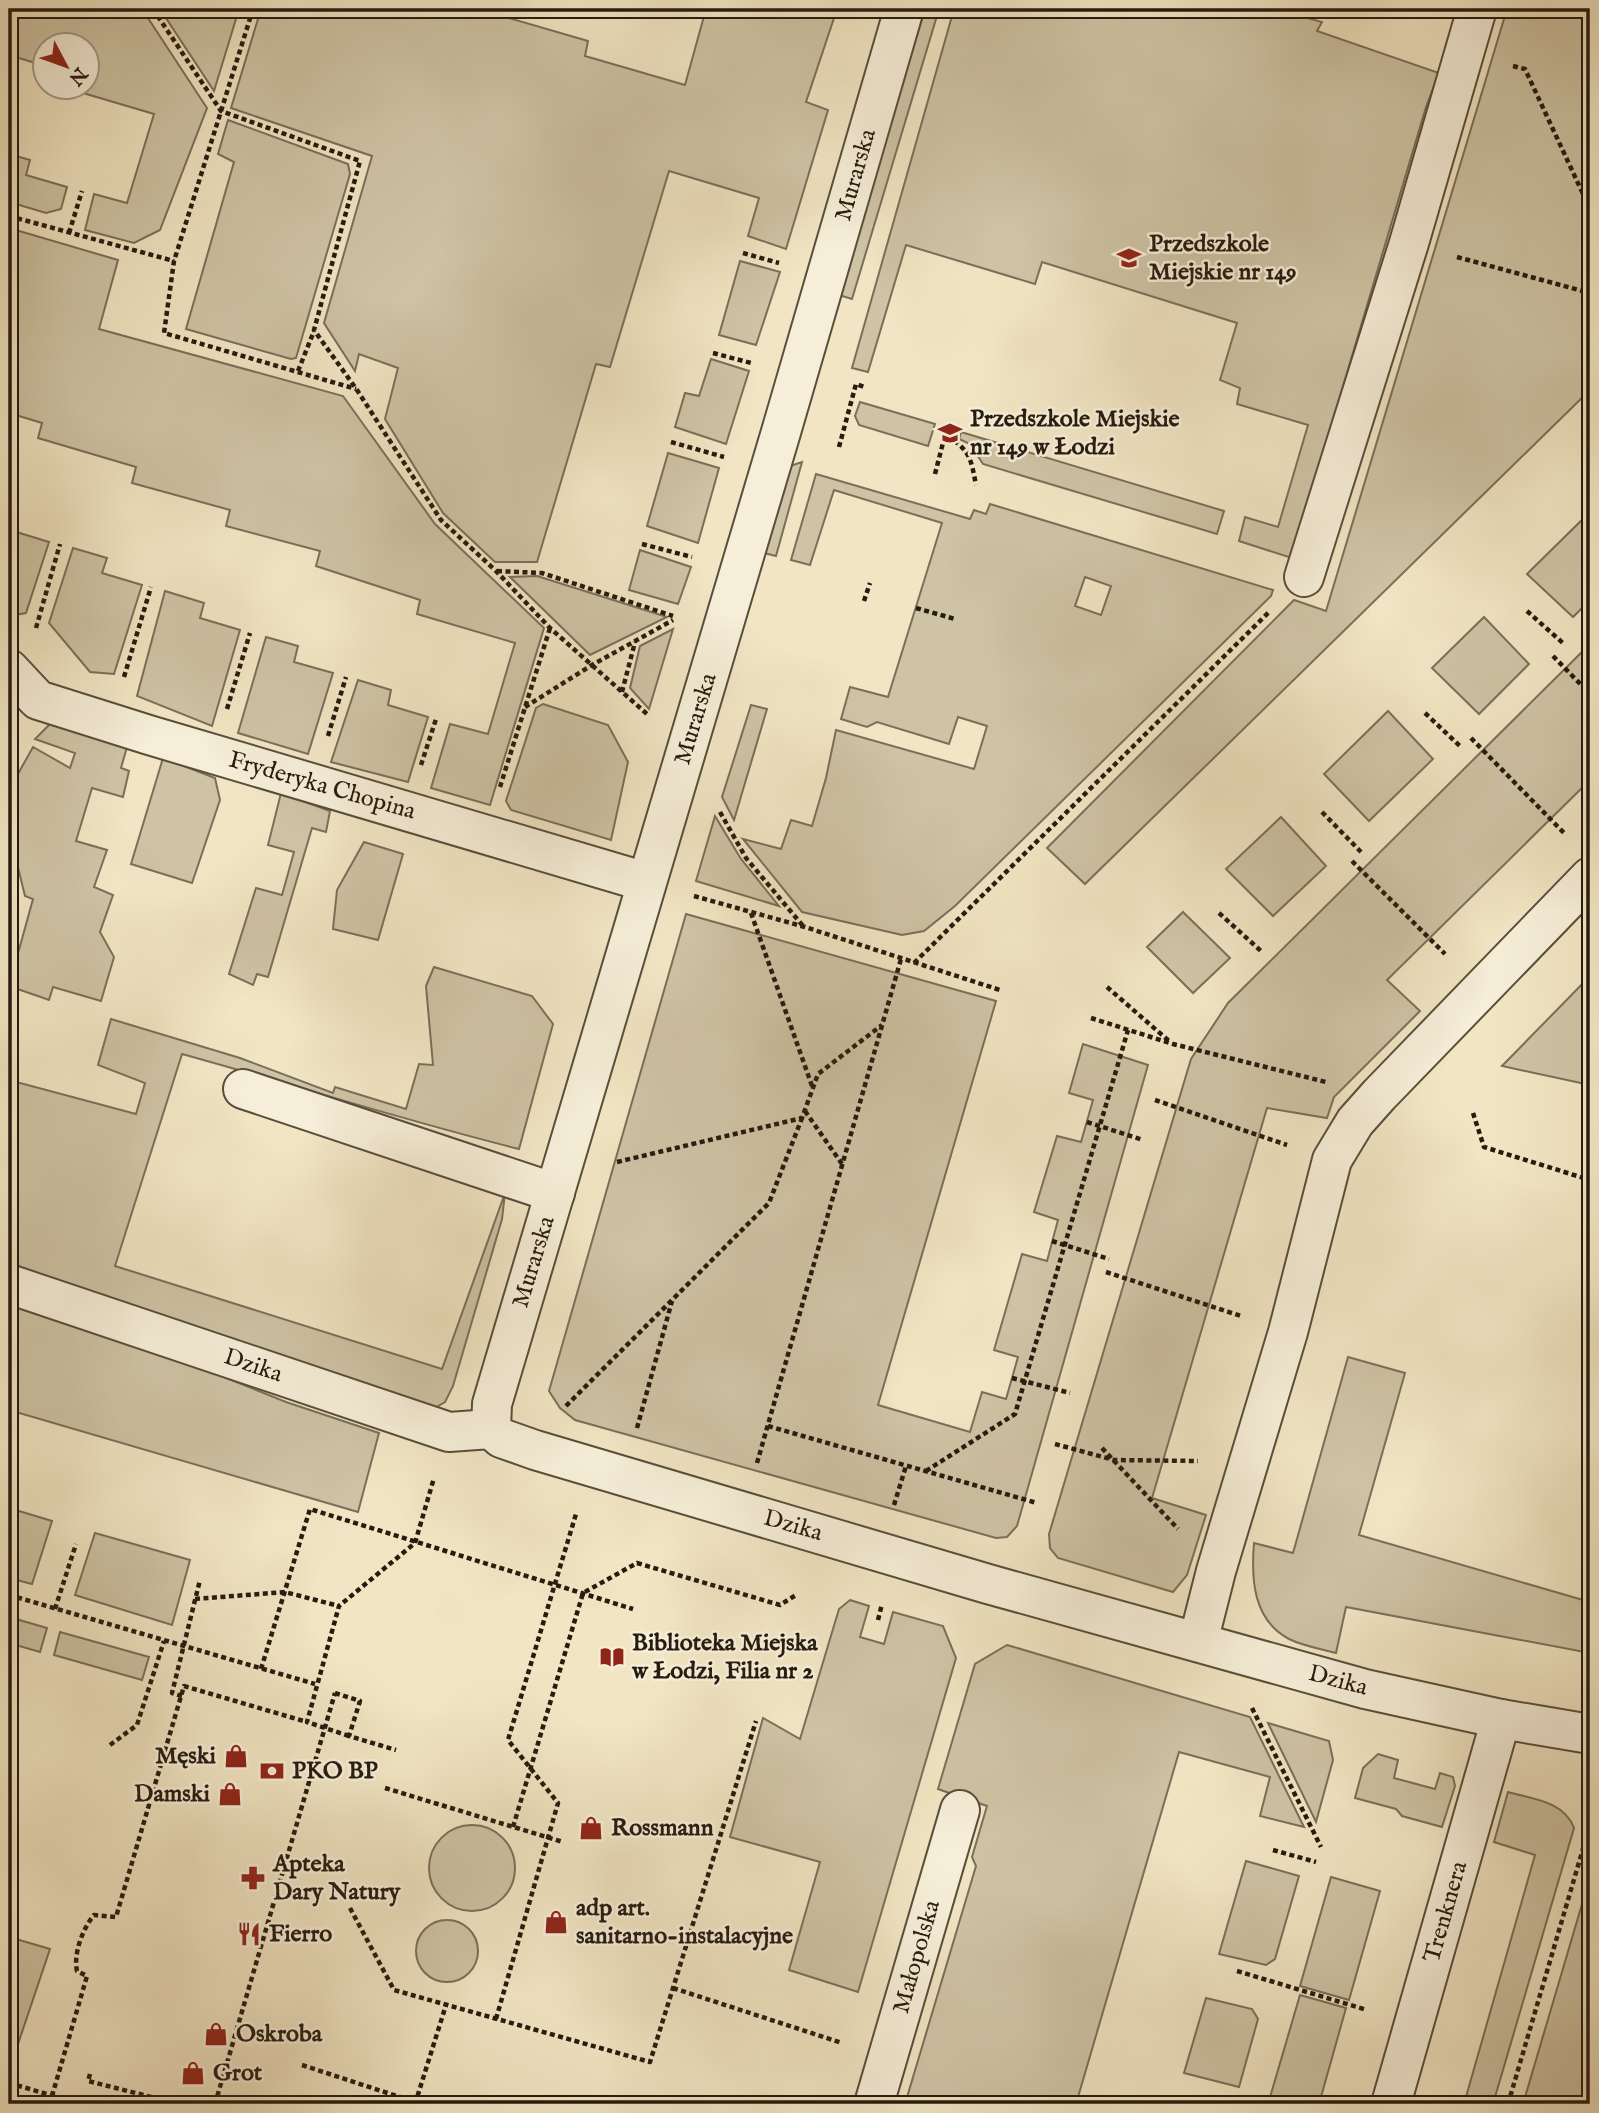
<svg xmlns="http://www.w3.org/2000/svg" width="1599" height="2113" font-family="'IM FELL English',serif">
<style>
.green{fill:#cec3a4;stroke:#7a6f5a;stroke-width:2;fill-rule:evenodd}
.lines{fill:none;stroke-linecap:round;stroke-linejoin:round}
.minor-casing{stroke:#584e3c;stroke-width:42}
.path{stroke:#251b0f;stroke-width:4.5;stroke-dasharray:5 3.5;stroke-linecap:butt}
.minor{stroke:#f6eed8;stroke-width:38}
.path-bridge{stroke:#251b0f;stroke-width:4.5;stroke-dasharray:5 3.5;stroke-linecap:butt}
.labels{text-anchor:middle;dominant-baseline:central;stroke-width:5;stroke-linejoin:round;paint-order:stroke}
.street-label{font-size:24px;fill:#251b0f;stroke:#f6eed8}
.poi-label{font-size:24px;font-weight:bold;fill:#251b0f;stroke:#f6eed8;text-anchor:start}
</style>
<rect width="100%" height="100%" fill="#f1e5c3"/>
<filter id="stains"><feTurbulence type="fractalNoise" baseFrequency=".00286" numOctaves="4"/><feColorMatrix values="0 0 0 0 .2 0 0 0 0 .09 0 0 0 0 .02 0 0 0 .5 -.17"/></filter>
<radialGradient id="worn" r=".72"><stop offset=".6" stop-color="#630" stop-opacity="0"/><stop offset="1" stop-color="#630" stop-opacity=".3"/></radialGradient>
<!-- green -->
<g class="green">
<path d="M9 9H142L207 108 160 230 134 243 85 230 94 194 127 203 154 114 66 88H88V46H46L45 66 9 55Z"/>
<path d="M160 9H239L214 91Z"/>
<path d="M261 9H493L492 13 588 41 585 56 685 85 706 9H837L806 102 828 110 786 249 748 236 759 198 669 171 610 367 596 364 537 562H495L443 513 385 419 398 368 359 354 355 371 324 323 372 156 231 108Z"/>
<path d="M925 9H939L852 299 839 295Z"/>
<path d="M954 9H1276L1322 22 1317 31 1439 73 1426 107 1292 558 1239 541 1245 517 1278 527 1308 425 1237 404 1240 388 1220 380 1237 323 1042 262 1035 284 906 245 868 372 852 368Z"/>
<path d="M1507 9H1590V390L1085 884 1047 848 1294 600 1326 611Z"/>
<path d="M228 120 348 164 350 174 296 358 291 359 186 329 234 162 218 154Z"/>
<path d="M9 154 30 160 26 175 67 187 61 209 46 213 9 202Z"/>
<path d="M9 228 118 260 99 329 343 396 435 524 544 628 490 805 431 788 450 724 488 734 515 643 417 614 420 600 316 566 320 551 226 526 230 510 132 483 136 467 38 438 42 423 9 413Z"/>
<path d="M740 261 780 272 756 345 719 335Z"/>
<path d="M711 359 749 371 726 444 675 427 685 393 699 396Z"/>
<path d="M860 402 935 424 928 446 859 425 855 416Z"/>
<path d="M961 432 1224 511 1217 534 983 464 970 444 959 439Z"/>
<path d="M668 453 719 468 698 543 647 526Z"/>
<path d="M802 462 776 556 764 553 790 466Z"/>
<path d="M816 474 970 519 974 510 986 514 990 504 1273 590 1271 596 955 906 924 931 902 935 802 912 743 839 781 849 791 820 812 826 826 778 836 730 974 769 987 726 958 717 949 744 877 722 867 727 841 719 850 687 888 697 942 523 834 490 810 565 791 560ZM1085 577 1111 586 1101 615 1075 606Z"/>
<path d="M1590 512V600L1573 617 1527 574Z"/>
<path d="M9 514 13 515 10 530 49 542 26 613 9 616Z"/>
<path d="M73 548 107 558 102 573 142 585 114 674 90 672 49 623Z"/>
<path d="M640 550 691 567 678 604 629 590Z"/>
<path d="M537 576 667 617 590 655 510 577Z"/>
<path d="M165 591 204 603 200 618 240 630 212 726 137 696Z"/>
<path d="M1484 617 1529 664 1479 714 1432 668Z"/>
<path d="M673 629 649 709 630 688 640 646Z"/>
<path d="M266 637 298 646 294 662 333 673 308 754 238 733Z"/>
<path d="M1590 644V780L1387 980 1420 1011 1334 1097 1327 1118 1267 1108 1152 1498 1206 1515 1187 1575 1173 1592 1058 1558 1050 1548 1049 1534 1191 1059 1228 1003Z"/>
<path d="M358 680 391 690 388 705 428 717 408 782 331 762Z"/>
<path d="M543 704 608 725 628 762 611 840 511 810 506 801 536 708Z"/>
<path d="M751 705 767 709 734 820 722 797Z"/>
<path d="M1388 711 1433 759 1369 821 1324 774Z"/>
<path d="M52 722 127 747 121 768 129 771 123 797 92 788 76 841 107 850 94 887 113 895 100 932 114 957 101 1001 53 987 49 1000 9 986 33 899 25 896 9 831V790L33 747 70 768 75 753 35 739Z"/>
<path d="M163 758 215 778 220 800 192 883 131 864Z"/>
<path d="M281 793 330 811 326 832 312 828 268 977 257 974 253 985 229 974 256 888 282 895 294 852 268 845Z"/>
<path d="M715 816 741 859 779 906 696 881Z"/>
<path d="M1281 817 1326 866 1273 916 1226 869Z"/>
<path d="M364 842 403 854 378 940 333 929 337 890Z"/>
<path d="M1183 912 1230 958 1193 993 1147 947Z"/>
<path d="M686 914 996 1001 878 1405 970 1432 982 1392 1006 1399 1018 1357 994 1350 1022 1254 1047 1261 1058 1220 1034 1212 1057 1136 1081 1142 1093 1100 1069 1093 1083 1044 1148 1065 1017 1526 1007 1537 996 1538 575 1420 560 1408 549 1391Z"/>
<path d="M434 967 532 996 553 1024 519 1149C406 1121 294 1085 182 1054L115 1266 442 1369 505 1193 502 1219 453 1386 445 1402 435 1408 9 1266V1080L136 1114 145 1083 98 1065 111 1019 240 1058 333 1093 335 1087 406 1109 419 1064 433 1065 426 986Z"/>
<path d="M1590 976V1085L1502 1066Z"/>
<path d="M9 1300 125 1337 286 1402 379 1433 358 1512 9 1410Z"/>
<path d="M1348 1357 1405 1373 1359 1535 1590 1602V1708L1582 1707 1590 1653 1346 1607 1336 1653C1321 1649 1303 1646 1289 1639 1253 1620 1251 1579 1254 1543L1293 1553Z"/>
<path d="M9 1508 52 1521 32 1584 9 1578Z"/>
<path d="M95 1533 190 1560 172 1625 75 1595Z"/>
<path d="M850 1600 869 1606 860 1637 884 1644 893 1612 943 1626 956 1658 858 1992 789 1970 820 1862 730 1837 763 1718 800 1739 839 1609Z"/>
<path d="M9 1617 47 1628 40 1652 9 1643Z"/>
<path d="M60 1632 149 1657 142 1680 54 1655Z"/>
<path d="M1007 1645 1250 1717 1304 1827 1260 1816 1270 1777 1179 1752 1076 2104H905L976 1866 972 1857 987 1806 938 1789 975 1664Z"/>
<path d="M1268 1723 1329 1741 1333 1760 1316 1822Z"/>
<path d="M1378 1754 1398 1760 1394 1778 1435 1789 1440 1773 1453 1777 1455 1786 1442 1827 1402 1816 1396 1809 1355 1798 1363 1768Z"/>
<path d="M1508 1792C1532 1799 1564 1801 1574 1828L1493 2104H1464L1535 1855 1494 1842Z"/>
<circle cx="472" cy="1868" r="43"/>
<path d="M1246 1861 1299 1876 1275 1959 1266 1965 1219 1954Z"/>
<path d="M1331 1877 1380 1891 1349 2000 1300 1986Z"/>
<path d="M1590 1877V2104H1523Z"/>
<circle cx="447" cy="1951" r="31"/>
<path d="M9 1937 50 1949 18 2044 9 2048Z"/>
<path d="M1300 1995 1346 2008 1319 2104H1268Z"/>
<path d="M1206 1998 1252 2009 1258 2019 1239 2087 1184 2073Z"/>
</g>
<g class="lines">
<!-- minor casing -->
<g class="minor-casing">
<g id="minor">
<path d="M1304 577 1409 243 1477 9"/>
<path d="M9 669 38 700 149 735 646 882"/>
<path d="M243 1089 555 1193"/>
<path d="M9 1284 449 1432 491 1429 501 1438 535 1450 988 1584 1365 1689 1501 1719 1590 1734"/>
<path d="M491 1429 492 1404 500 1377 781 432 904 9"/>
<path d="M1198 1642 1216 1571 1288 1332 1332 1160 1355 1122 1379 1095 1590 877"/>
<path d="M874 2104 960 1810"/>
<path d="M1391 2104 1501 1719"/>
</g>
</g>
<!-- path -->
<g class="path">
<path d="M153 9 221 111 360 161 314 330 357 390 441 520 496 571 550 628 647 714"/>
<path d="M253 9 174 261 164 333 356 389"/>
<path d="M1513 66 1525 69 1590 209"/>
<path d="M9 216 174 261"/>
<path d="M69 233 82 191"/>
<path d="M743 253 779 263"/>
<path d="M1457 257 1590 293"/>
<path d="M1588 293 1590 285"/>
<path d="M713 353 751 363"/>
<path d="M298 371 314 331"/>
<path d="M671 442 724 457"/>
<path d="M839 447 856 384 864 387"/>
<path d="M935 474 945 435C970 449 971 459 976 485"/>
<path d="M642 544 692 557"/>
<path d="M497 571 542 573 673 616"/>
<path d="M864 601 870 583"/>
<path d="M916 608 955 619"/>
<path d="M1527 611 1564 644"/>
<path d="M36 628 60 544"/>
<path d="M1553 656 1590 694"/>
<path d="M124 677 151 587"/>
<path d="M622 692 635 642"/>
<path d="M525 707 592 665 673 620"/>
<path d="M227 709 250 633"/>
<path d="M1425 713 1462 748"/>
<path d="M328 736 346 677"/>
<path d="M1471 738 1566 835"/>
<path d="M421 765 436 719"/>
<path d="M500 787 550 628"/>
<path d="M720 812 746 858 803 926"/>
<path d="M1322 812 1361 852"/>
<path d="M1352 861 1445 954"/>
<path d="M694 896 805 927 1000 990"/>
<path d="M751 913 812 1086"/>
<path d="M1219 913 1261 951"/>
<path d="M914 963 1269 612"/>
<path d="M1107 987 1169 1041"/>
<path d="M1091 1018 1173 1044 1326 1082"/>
<path d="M1155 1100 1287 1145"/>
<path d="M805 1111 842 1164"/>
<path d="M1473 1113 1484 1147 1590 1180"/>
<path d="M1087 1122 1143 1140"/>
<path d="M617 1162 802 1118 818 1074 882 1025"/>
<path d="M1052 1241 1109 1259"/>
<path d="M1106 1272 1241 1316"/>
<path d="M1012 1378 1070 1393"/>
<path d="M566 1406 769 1203 802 1118"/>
<path d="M768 1426 1037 1503"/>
<path d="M637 1428 672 1301"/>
<path d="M1055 1444 1114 1460 1198 1461"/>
<path d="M1102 1448 1178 1529"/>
<path d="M757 1463 901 959"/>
<path d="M926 1471 1015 1414 1128 1030"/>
<path d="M894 1505 906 1466"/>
<path d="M9 1595 315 1684"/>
<path d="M195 1599 285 1592 339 1606"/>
<path d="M55 1609 76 1544"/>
<path d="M878 1620 882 1604"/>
<path d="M261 1669 310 1509 633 1609"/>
<path d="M335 1693 360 1701 349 1736 396 1750"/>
<path d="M182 1696 172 1693 200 1580"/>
<path d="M1252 1708 1321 1847"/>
<path d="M349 1736 307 1722 339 1606 415 1543 434 1478"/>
<path d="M110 1745 137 1725 164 1641"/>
<path d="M385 1788 563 1842"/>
<path d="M513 1827 583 1593 637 1563 780 1605 796 1595"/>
<path d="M1273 1850 1316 1862"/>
<path d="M350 1908 394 1990 650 2062 756 1721"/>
<path d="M1237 1971 1367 2010"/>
<path d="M673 1988 842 2043"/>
<path d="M496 2019 558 1803 508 1740 576 1514"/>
<path d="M302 2065 415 2102"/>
<path d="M90 2074 88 2081 179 2104"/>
<path d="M9 2083 81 2104"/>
<path d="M52 2096 87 1976 77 1971C73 1954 83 1928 94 1915L116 1917 184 1686 307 1722"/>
<path d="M415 2104 446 2005"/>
<path d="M1508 2104 1590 1825"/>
</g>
<!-- minor -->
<use href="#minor" class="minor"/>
<!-- path-bridge -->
<path class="path-bridge" d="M215 2104 335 1693"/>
</g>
<!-- icons -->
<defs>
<g id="school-bare" transform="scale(1.89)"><path d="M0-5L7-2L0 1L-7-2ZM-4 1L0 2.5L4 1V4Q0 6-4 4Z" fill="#8f2418" stroke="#f6eed8" stroke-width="2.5" paint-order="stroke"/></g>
<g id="library-bare" transform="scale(1.89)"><path d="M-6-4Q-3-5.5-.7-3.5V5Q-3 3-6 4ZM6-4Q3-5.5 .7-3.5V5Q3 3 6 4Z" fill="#8f2418" stroke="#f6eed8" stroke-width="2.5" paint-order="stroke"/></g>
<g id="shop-bare" transform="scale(1.89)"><path d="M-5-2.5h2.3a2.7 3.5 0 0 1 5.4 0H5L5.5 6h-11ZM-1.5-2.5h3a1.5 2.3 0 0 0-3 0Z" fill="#8f2418" stroke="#f6eed8" stroke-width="2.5" paint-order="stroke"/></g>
<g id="bank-bare" transform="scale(1.89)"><path d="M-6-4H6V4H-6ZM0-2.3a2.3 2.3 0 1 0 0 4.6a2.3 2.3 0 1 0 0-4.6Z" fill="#8f2418" stroke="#f6eed8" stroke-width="2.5" paint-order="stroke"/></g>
<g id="pharmacy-bare" transform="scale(1.89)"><path d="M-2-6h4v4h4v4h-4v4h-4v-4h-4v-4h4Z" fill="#8f2418" stroke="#f6eed8" stroke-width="2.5" paint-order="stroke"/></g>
<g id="restaurant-bare" transform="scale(1.89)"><path d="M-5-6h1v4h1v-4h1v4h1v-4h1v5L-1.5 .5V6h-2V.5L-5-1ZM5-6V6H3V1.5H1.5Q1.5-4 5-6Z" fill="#8f2418" stroke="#f6eed8" stroke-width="2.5" paint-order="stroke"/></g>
</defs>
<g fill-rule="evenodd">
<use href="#school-bare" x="1129" y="258"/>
<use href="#school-bare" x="950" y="433"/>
<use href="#library-bare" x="612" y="1657"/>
<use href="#shop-bare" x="236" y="1756"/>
<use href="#bank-bare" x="272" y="1771"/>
<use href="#shop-bare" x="230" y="1794"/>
<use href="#shop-bare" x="591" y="1828"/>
<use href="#pharmacy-bare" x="253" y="1878"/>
<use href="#shop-bare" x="556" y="1922"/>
<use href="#restaurant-bare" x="249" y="1934"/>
<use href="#shop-bare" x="216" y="2034"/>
<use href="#shop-bare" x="193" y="2073"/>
</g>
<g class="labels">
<!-- street labels -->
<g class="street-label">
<text transform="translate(856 175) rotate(-74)">Murarska</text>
<text transform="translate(696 719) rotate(-73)">Murarska</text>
<text transform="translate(322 786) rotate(16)">Fryderyka Chopina</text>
<text transform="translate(534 1262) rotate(-73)">Murarska</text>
<text transform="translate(253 1366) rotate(19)">Dzika</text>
<text transform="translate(793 1526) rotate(16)">Dzika</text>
<text transform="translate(1338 1681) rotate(15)">Dzika</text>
<text transform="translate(1446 1912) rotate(-74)">Trenknera</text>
<text transform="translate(917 1957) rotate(-74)">Małopolska</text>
</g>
<!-- poi labels -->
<g class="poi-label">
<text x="1149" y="244">Przedszkole<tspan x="1149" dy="28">Miejskie nr 149</tspan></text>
<text x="970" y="419">Przedszkole Miejskie<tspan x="970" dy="28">nr 149 w Łodzi</tspan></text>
<text x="632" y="1643">Biblioteka Miejska<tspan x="632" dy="28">w Łodzi, Filia nr 2</tspan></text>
<text x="216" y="1756" text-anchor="end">Męski</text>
<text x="292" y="1771">PKO BP</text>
<text x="210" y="1794" text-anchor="end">Damski</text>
<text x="611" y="1828">Rossmann</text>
<text x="273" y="1864">Apteka<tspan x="273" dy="28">Dary Natury</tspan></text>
<text x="576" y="1908">adp art.<tspan x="576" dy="28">sanitarno-instalacyjne</tspan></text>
<text x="269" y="1934">Fierro</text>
<text x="236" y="2034">Oskroba</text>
<text x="213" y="2073">Grot</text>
</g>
</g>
<!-- margin -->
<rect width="1599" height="2113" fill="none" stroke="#f1e5c3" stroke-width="35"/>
<rect x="10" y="10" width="1578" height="2092" fill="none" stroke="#251b0f" stroke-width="3.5"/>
<rect x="18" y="18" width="1564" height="2078" fill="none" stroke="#251b0f" stroke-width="2"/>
<!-- north arrow -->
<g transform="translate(66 66) rotate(131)"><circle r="33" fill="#f6eed8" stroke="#a29a88" stroke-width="2"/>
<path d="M0-5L12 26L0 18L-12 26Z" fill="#8f2418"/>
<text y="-10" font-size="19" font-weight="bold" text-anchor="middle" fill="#251b0f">N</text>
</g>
<rect width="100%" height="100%" filter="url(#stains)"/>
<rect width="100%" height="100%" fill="url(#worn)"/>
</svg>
